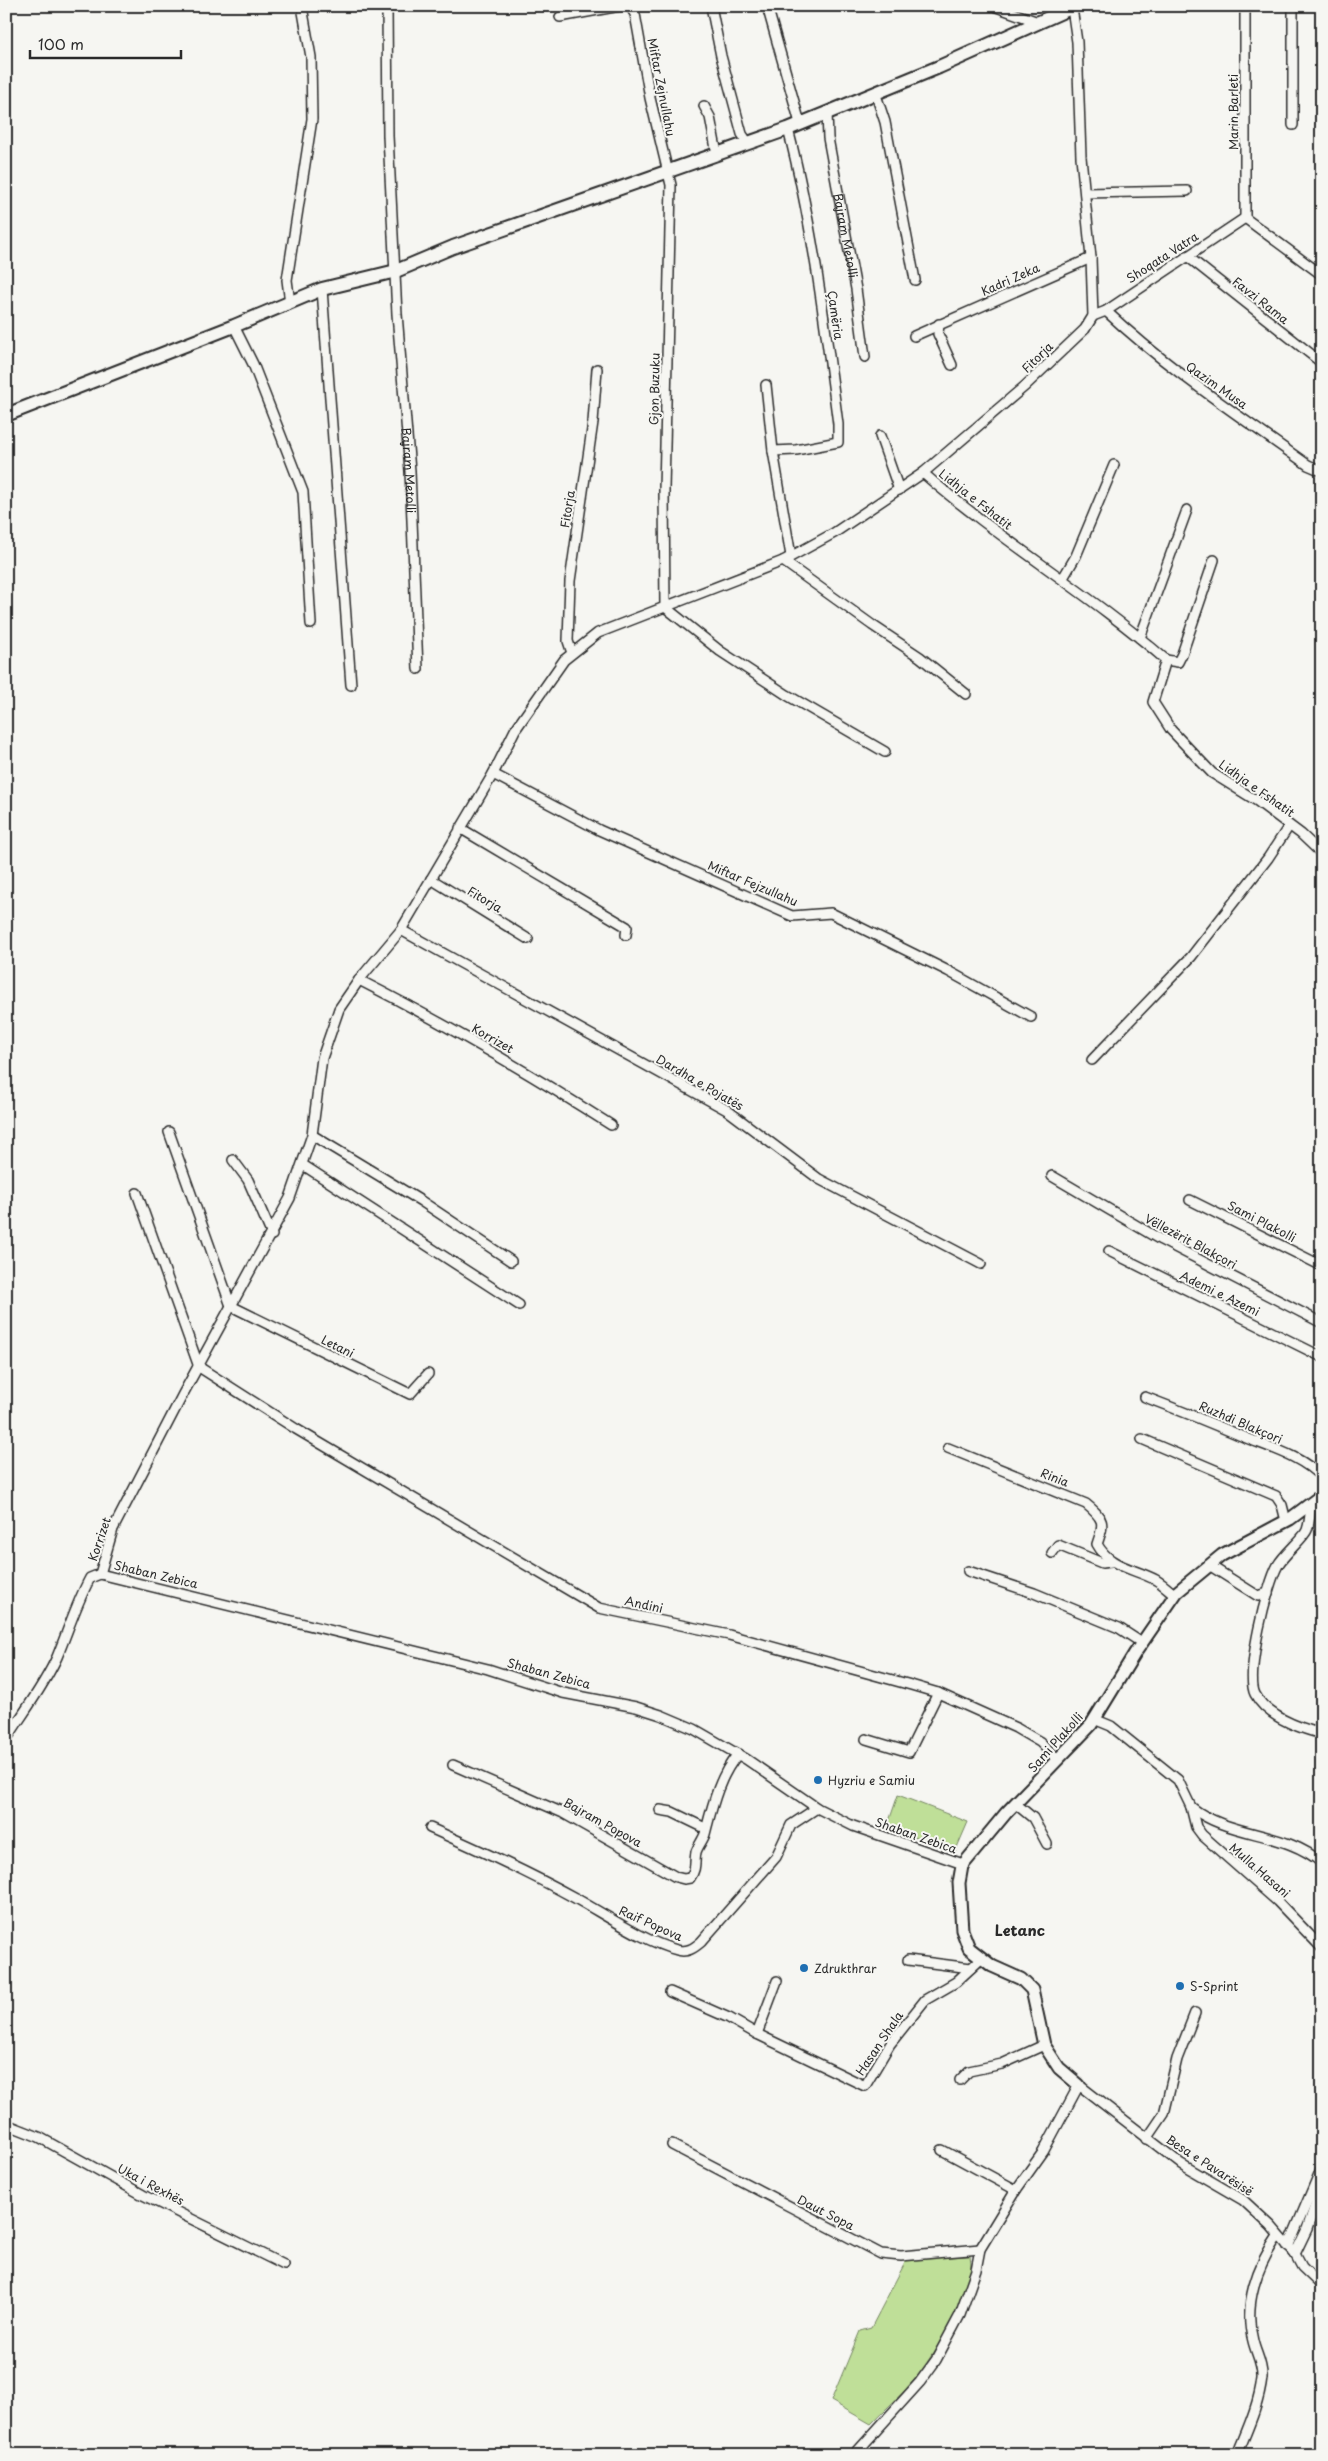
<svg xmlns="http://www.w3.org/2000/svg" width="1328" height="2461" font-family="'Playpen Sans',sans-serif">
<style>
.green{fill:#bfdf98;stroke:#758562}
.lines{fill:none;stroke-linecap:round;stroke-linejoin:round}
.minor-casing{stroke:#2b2b2b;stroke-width:12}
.tertiary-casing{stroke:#2b2b2b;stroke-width:15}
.secondary-casing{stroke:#2b2b2b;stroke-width:16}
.minor{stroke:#f6f6f2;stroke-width:9}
.tertiary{stroke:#f6f6f2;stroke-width:11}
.secondary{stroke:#f6f6f2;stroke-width:12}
.poi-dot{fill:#1f6fb2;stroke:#f6f6f2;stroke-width:2}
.labels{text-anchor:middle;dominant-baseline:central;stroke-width:4;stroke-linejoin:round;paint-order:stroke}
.street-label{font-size:12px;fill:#2b2b2b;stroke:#f6f6f2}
.poi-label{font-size:12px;fill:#2b2b2b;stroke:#f6f6f2;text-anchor:start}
.quarter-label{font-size:15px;font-weight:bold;fill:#2b2b2b;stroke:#f6f6f2}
</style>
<rect width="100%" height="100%" fill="#f6f6f2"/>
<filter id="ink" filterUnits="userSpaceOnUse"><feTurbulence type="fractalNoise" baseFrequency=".02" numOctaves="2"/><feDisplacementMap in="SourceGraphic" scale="10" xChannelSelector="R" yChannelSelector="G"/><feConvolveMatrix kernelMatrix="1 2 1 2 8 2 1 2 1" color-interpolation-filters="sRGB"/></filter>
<g filter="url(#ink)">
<!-- green -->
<g class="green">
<path d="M898 1795 968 1822 955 1852 887 1827Z"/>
<path d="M970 2256C978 2285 933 2357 914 2380 901 2396 885 2409 871 2424L831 2401 860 2331 871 2328 907 2259Z"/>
</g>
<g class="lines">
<!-- minor casing -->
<g class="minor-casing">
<g id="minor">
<path id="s1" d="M387 6 388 136 397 314 410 471 418 669"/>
<path d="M630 6 635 14 650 98 671 185 664 490 665 607"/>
<path d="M711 6 721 56 742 134 748 143"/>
<path d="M767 6 800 123"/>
<path d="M994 6 1038 22"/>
<path d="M560 17 620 6"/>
<path d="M875 92 885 122 915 280"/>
<path d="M704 106 710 117 717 154"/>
<path id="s2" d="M827 113 828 138 856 289 865 357"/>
<path d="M1293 125V6"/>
<path d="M1085 193 1187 191"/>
<path d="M1245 218V6"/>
<path d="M1245 218 1322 275"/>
<path d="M1187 256 1322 363"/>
<path d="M322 289 351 685"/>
<path d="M290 303 287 280 312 119 311 57 303 12 304 6"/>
<path d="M1106 311C1168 369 1238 415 1308 465L1322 471"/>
<path d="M1093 316 1106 311 1245 218"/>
<path d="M939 324 938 334 952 365"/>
<path d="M234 326 253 364 303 492 311 624"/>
<path d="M914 336 1091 258"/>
<path d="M766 385 773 451 796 450 838 442V424C825 325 813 226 788 129"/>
<path d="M880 436 899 490"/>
<path d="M773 451 791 556"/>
<path d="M923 473C1000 540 1089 593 1166 660L1178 662 1182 654 1214 560"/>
<path d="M783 561 872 625 920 657 966 694"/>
<path d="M1063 578 1076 556 1114 465"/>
<path d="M665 607 720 651 787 695 885 752"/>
<path d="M1140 638 1187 510"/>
<path d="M572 653 568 641 570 581 593 422 597 369"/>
<path d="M1166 660 1153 702 1171 730 1212 773 1257 801 1301 834 1322 854"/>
<path d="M493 774 599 830 792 916 831 913 948 971 1031 1017"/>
<path d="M460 828 627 927 626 935"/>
<path d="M431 879 528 939"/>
<path d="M401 930 727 1110 819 1179 981 1264"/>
<path d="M359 980C446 1024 529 1073 611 1125"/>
<path d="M1092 1060 1191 957 1268 858 1289 826"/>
<path d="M169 1132 231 1306"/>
<path d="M312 1135 421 1201 511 1261"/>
<path d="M233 1160 248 1180 272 1235"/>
<path d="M303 1165 519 1305"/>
<path d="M1052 1176 1161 1240 1322 1323"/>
<path d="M137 1193 199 1367"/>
<path d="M1190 1200 1322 1266"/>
<path d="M1109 1251 1322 1357"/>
<path d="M231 1306 410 1394 428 1374"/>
<path d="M199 1367 296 1429 599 1608 729 1635 911 1685 938 1693 1016 1728 1040 1742 1058 1760"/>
<path d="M1145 1397C1179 1410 1211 1423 1244 1437 1271 1448 1302 1456 1322 1478"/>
<path d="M1142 1439 1276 1496 1282 1505 1286 1521"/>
<path d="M948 1448 1086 1504C1104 1519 1105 1522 1097 1544 1110 1568 1134 1568 1156 1580 1163 1584 1169 1590 1175 1595"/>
<path d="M1311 1504C1310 1512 1310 1522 1307 1530 1304 1538 1284 1554 1278 1565 1267 1584 1245 1675 1255 1694 1266 1716 1299 1728 1322 1734"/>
<path d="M1052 1553 1058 1545 1102 1563 1111 1562"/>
<path d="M1209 1565 1258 1596 1268 1593"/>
<path d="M968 1571 1034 1593 1119 1628 1142 1643"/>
<path d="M100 1574 113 1529 183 1394 290 1198 312 1135 322 1058 339 1009 359 980 401 930 493 774 515 730 564 660 598 633 783 561 834 533 923 473 1025 386 1085 329 1093 316 1091 258 1081 157 1077 42 1072 8"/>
<path d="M100 1574 488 1669 563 1693 636 1707 661 1715 694 1729 746 1759 817 1808 853 1826 963 1864"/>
<path d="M1094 1719 1111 1726 1178 1780 1191 1807 1196 1827 1202 1835 1277 1901 1322 1948"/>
<path d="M1316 1732 1322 1722"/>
<path d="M866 1739 909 1752 938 1693"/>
<path d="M6 1740C23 1713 44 1686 57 1657 68 1631 76 1604 90 1578L100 1574"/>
<path d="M453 1765 563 1813 676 1877 684 1879 690 1878C697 1868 694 1862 696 1852 698 1846 703 1840 705 1834 712 1807 719 1776 738 1754"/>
<path d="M1016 1804 1033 1818 1047 1844"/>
<path d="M1191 1807C1230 1838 1284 1830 1322 1863"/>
<path d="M660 1810 672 1812 705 1828"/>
<path d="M430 1828C479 1850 528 1872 575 1898 604 1914 645 1942 677 1950 687 1953 694 1948 701 1942L776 1857 791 1825 817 1808"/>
<path d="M908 1960 971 1968"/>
<path d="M670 1992 729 2018 757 2034 865 2086 890 2044 925 2000 956 1982 982 1958"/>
<path d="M757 2034 777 1981"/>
<path d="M960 2080 969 2071 1002 2064 1044 2045"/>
<path d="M6 2124 39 2137 143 2195 284 2265"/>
<path d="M1147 2139 1164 2114 1177 2059 1195 2013"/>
<path d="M672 2145 881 2254 901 2256 980 2249"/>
<path d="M942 2150 1016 2190"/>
<path d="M1288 2247 1322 2167"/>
<path d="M1295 2254 1307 2229 1322 2185"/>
<path d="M854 2455 920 2382 936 2360 960 2315 976 2270 980 2249 1016 2190 1043 2152 1079 2085 1181 2164 1243 2200 1271 2226 1295 2254 1302 2267 1322 2286"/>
<path d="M1237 2455C1247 2430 1259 2405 1262 2378 1263 2364 1256 2354 1253 2341 1243 2304 1257 2266 1278 2236"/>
</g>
</g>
<!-- tertiary casing -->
<g class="tertiary-casing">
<path id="tertiary" d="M1079 2085 1059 2068 1044 2045 1032 1990 1021 1979 992 1966 969 1948 962 1930 959 1883 962 1866 1006 1813 1091 1725 1135 1653 1177 1592 1222 1555 1290 1519 1322 1495"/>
</g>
<!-- secondary casing -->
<g class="secondary-casing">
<path id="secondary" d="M6 415 234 326 322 289 396 271 453 247 788 129 939 67 1075 6"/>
</g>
<!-- minor -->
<use href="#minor" class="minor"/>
<!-- tertiary -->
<use href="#tertiary" class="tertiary"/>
<!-- secondary -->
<use href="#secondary" class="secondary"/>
</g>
</g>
<!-- markers -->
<g class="poi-dot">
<circle cx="818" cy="1780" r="5"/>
<circle cx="804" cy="1968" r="5"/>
<circle cx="1180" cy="1986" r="5"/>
</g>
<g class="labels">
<!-- street labels -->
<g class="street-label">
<text transform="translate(662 87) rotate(79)">Miftar Zejnullahu</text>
<text transform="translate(1233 112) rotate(-90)">Marin Barleti</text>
<text stroke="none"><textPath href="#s2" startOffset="124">Bajram Metolli</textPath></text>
<text transform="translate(1162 257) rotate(-33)">Shoqata Vatra</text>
<text transform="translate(1010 279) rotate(-24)">Kadri Zeka</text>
<text transform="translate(1261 300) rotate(38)">Favzi Rama</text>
<text transform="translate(836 315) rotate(82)">Çamëria</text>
<text transform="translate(1037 357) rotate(-44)">Fitorja</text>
<text transform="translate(1217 385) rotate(35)">Qazim Musa</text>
<text transform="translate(654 389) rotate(-89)">Gjon Buzuku</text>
<text stroke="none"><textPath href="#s1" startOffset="465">Bajram Metolli</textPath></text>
<text transform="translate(976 499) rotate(38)">Lidhja e Fshatit</text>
<text transform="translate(567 509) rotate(-81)">Fitorja</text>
<text transform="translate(1257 788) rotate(35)">Lidhja e Fshatit</text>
<text transform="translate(753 883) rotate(23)">Miftar Fejzullahu</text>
<text transform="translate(485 899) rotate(31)">Fitorja</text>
<text transform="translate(493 1038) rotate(30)">Korrizet</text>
<text transform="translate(700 1082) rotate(30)">Dardha e Pojatës</text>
<text transform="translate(1262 1221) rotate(27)">Sami Plakolli</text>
<text transform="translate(1191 1241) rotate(28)">Vëllezërit Blakçori</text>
<text transform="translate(1220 1293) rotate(26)">Ademi e Azemi</text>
<text transform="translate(338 1346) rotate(26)">Letani</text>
<text transform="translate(1241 1422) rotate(23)">Ruzhdi Blakçori</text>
<text transform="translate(1055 1477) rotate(22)">Rinia</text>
<text transform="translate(99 1539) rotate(-71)">Korrizet</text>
<text transform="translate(156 1574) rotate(13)">Shaban Zebica</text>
<text transform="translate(644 1604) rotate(12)">Andini</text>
<text transform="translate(549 1673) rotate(15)">Shaban Zebica</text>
<text transform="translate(1055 1742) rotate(-48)">Sami Plakolli</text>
<text transform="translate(603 1822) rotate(29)">Bajram Popova</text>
<text transform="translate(916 1835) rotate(19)">Shaban Zebica</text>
<text transform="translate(1260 1870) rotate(41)">Mulla Hasani</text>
<text transform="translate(651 1923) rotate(24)">Raif Popova</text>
<text transform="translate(879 2043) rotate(-56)">Hasan Shala</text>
<text transform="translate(1210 2165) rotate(33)">Besa e Pavarësisë</text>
<text transform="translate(151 2184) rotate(28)">Uka i Rexhës</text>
<text transform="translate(826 2212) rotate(27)">Daut Sopa</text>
</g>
<!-- poi labels -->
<g class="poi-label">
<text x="828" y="1780">Hyzriu e Samiu</text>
<text x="814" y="1968">Zdrukthrar</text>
<text x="1190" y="1986">S-Sprint</text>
</g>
<!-- quarter labels -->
<g class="quarter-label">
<text x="1020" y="1929">Letanc</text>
</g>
</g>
<!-- margin -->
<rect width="1328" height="2461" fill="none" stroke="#f6f6f2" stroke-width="25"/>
<rect x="12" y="12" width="1303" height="2436" fill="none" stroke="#2b2b2b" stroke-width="2" filter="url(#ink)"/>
<!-- scale -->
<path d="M30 50v8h151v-8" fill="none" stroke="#2b2b2b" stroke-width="2.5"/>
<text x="38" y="50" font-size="15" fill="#2b2b2b" stroke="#f6f6f2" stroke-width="4" paint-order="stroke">100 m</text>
</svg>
